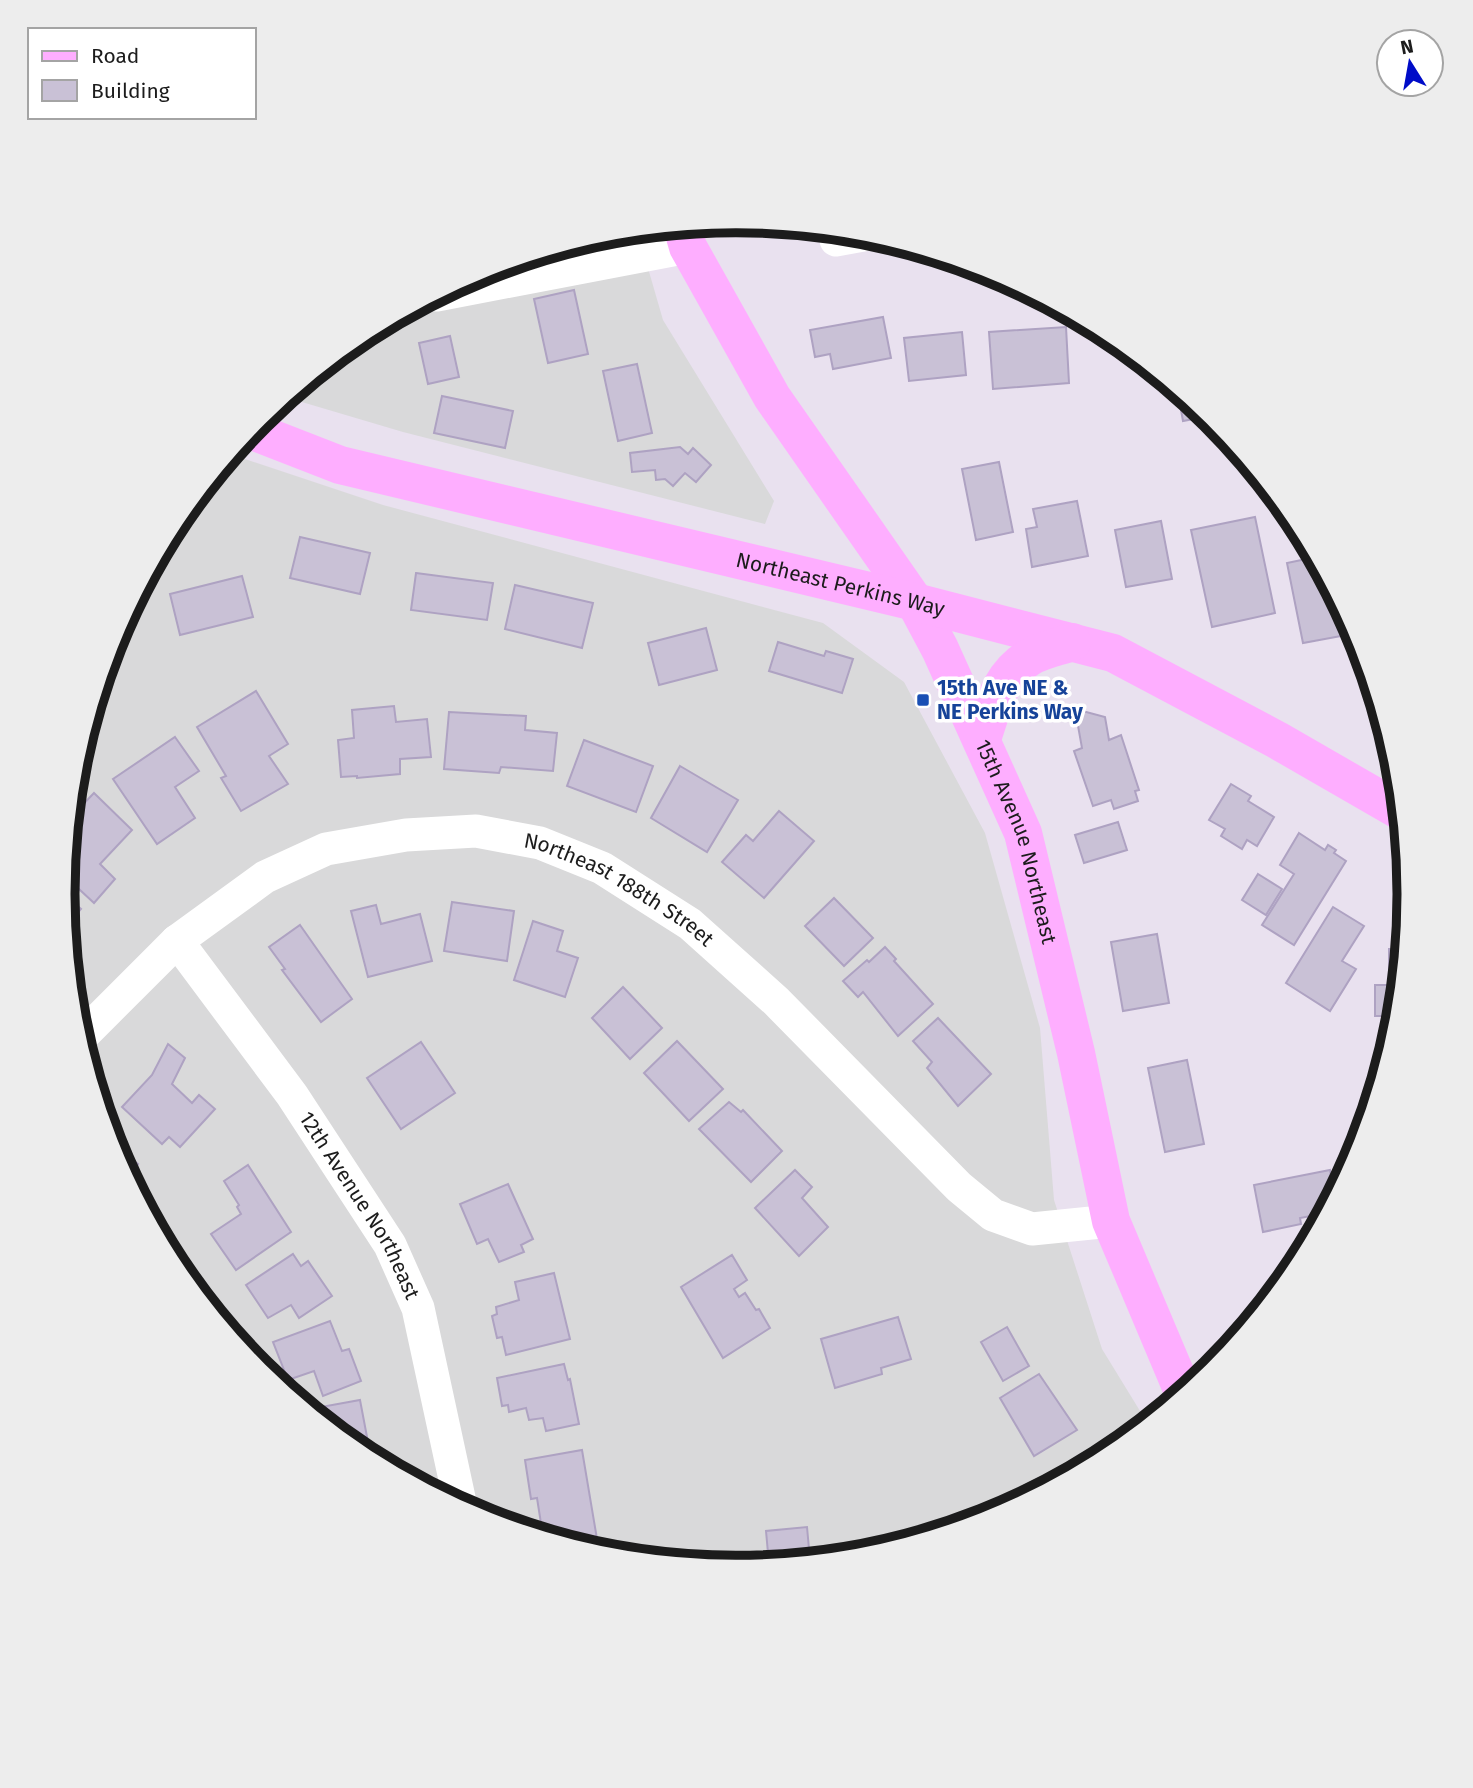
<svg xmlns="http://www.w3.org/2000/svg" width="1473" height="1788" font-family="'Fira Sans',sans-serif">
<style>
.residential{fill:#d9d9da}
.building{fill:#c9c1d6;stroke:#aea2c2;stroke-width:2}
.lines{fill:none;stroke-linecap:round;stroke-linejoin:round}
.minor{stroke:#fff;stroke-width:33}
.secondary{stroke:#feaeff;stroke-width:38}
.transit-dot{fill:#1a4fb4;stroke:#fff;stroke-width:2.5}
.labels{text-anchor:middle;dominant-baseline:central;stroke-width:7;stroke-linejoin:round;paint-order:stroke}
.street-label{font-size:21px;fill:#1c1c1c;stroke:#fff}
.transit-label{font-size:21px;font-weight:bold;fill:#164399;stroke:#fff;text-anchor:start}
.rim{fill:none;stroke:#1c1c1c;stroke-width:9}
</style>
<rect width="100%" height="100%" fill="#e9e1ef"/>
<!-- residential -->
<g class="residential">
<path d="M637 230 663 320 774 501 765 524 403 432 285 397 363 334 479 272 605 233Z"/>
<path d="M230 454 383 505 823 623 904 682 985 833 1040 1028 1054 1200 1102 1349 1148 1424 1110 1454 994 1516 867 1555 736 1567 605 1554 478 1516 362 1454 260 1370 176 1268 114 1151 76 1025 63 894 76 762 114 636 177 519Z"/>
</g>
<!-- building -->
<g class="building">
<path d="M615 232 620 255 577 266 571 244Z"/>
<path d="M574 290 588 354 548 363 534 299Z"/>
<path d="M883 317 891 358 833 369 830 354 815 357 810 330Z"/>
<path d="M1066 327 1069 383 993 389 989 332Z"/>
<path d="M962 332 966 375 909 381 904 338Z"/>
<path d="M450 336 459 377 428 384 419 343Z"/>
<path d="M637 364 652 433 618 441 603 371Z"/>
<path d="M1177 388 1210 416 1183 421Z"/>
<path d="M442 396 513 411 505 448 434 433Z"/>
<path d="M680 447 688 454 693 448 711 465 696 482 685 473 673 486 665 479 656 480 655 470 632 472 630 453Z"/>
<path d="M999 462 1013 532 976 540 962 469Z"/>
<path d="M1077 501 1088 556 1032 567 1026 529 1037 527 1033 509Z"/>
<path d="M1255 517 1275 613 1212 627 1191 530Z"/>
<path d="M1161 521 1172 579 1126 587 1115 530Z"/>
<path d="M300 537 370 553 360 594 290 578Z"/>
<path d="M1316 557 1349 618 1352 634 1303 643 1287 563Z"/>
<path d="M416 573 493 583 487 620 411 610Z"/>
<path d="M242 576 253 617 180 635 170 594Z"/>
<path d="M515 585 593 603 582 648 505 629Z"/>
<path d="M706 628 717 670 659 685 648 643Z"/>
<path d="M778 642 824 656 826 651 853 659 842 693 769 671Z"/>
<path d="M256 691 288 744 269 756 288 784 241 811 221 778 226 776 197 727Z"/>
<path d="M394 706 396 722 427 719 431 757 400 759V774L357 778V776L341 777 338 740 354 738 352 710Z"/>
<path d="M1075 709 1105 717 1109 740 1121 735 1139 790 1135 791 1138 801 1114 809 1111 800 1093 806 1074 751 1082 748Z"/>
<path d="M449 712 526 716 525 730 557 733 553 771 501 767 499 773 444 769Z"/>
<path d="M175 737 199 771 175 787 195 818 157 844 113 779Z"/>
<path d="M584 740 653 766 636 812 567 786Z"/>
<path d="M680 766 738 800 707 852 651 818Z"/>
<path d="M1231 784 1251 796 1248 801 1274 817 1257 846 1247 840 1242 849 1221 836 1225 829 1209 820Z"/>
<path d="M94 793 132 830 100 864 115 879 94 903 65 876V871L79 857 68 846 71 817Z"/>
<path d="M779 811 814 841 764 898 722 862 746 835 753 841Z"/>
<path d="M1118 822 1127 850 1084 863 1075 835Z"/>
<path d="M1299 833 1325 850 1328 845 1336 850 1334 853 1346 861 1294 945 1262 925 1294 874 1280 865Z"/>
<path d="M1258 874 1282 889 1266 915 1242 900Z"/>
<path d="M63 894 81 909 66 927Z"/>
<path d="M834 898 873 938 844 966 805 926Z"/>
<path d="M452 902 514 911 507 961 444 951Z"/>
<path d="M376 905 381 924 420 914 432 961 368 977 351 911Z"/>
<path d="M1333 907 1364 926 1342 961 1356 969 1330 1011 1286 983Z"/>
<path d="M533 921 563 931 557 951 578 958 565 997 514 980Z"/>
<path d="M300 925 352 999 321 1022 282 970 285 969 269 947Z"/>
<path d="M1157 934 1169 1003 1123 1011 1111 942Z"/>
<path d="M885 947 896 959 894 961 933 1004 898 1036 863 992 858 997 843 981 867 960 869 962Z"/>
<path d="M1389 949H1405L1398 1016H1375V985H1389Z"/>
<path d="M623 987 662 1028 630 1059 592 1018Z"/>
<path d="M938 1018 991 1074 958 1106 927 1068 932 1062 913 1041Z"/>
<path d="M677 1041 723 1089 689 1121 644 1073Z"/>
<path d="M421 1042 455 1093 401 1129 367 1078Z"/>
<path d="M168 1044 185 1058 172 1084 192 1103 199 1095 215 1109 180 1147 169 1137 162 1144 122 1107 152 1075Z"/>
<path d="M1187 1060 1204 1144 1165 1152 1148 1068Z"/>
<path d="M729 1102 741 1112 743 1110 782 1151 751 1182 699 1129Z"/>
<path d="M111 1143 138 1164 132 1176 140 1184 135 1191Z"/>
<path d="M248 1165 291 1232 236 1270 211 1234 241 1214 237 1207 239 1205 224 1181Z"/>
<path d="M795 1170 812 1187 802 1198 828 1227 799 1256 755 1208Z"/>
<path d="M1330 1170 1335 1196 1326 1213 1300 1218 1301 1224 1263 1232 1254 1185Z"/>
<path d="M508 1184 533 1239 521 1245 524 1252 499 1262 488 1239 477 1244 460 1204Z"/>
<path d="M293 1254 301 1266 308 1261 332 1296 299 1318 291 1305 268 1318 246 1285Z"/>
<path d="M732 1255 747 1280 734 1289 739 1297 745 1293 756 1310 759 1309 770 1328 723 1358 681 1287Z"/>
<path d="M554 1273 570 1339 506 1355 502 1337 497 1338 492 1316 497 1314 496 1307 519 1300 515 1282Z"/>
<path d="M898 1317 911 1359 881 1368 882 1374 835 1388 821 1339Z"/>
<path d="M330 1321 342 1351 349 1349 361 1381 323 1396 314 1371 288 1380 273 1342Z"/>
<path d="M1007 1327 1029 1366 1003 1381 981 1342Z"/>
<path d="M564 1364 568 1380 570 1379 579 1424 546 1431 543 1418 529 1420 526 1408 509 1412 508 1405 502 1406 497 1378Z"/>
<path d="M1039 1374 1077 1430 1034 1456 1000 1398Z"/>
<path d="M360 1400 371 1458 323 1422 321 1407Z"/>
<path d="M582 1450 597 1539 568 1543 543 1536 537 1498 531 1499 525 1460Z"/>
<path d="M807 1527 810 1560 769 1564 766 1531Z"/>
</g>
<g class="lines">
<!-- minor -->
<g class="minor">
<path d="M836 240 869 234"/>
<path d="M437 295 688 247"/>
<path id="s1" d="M177 941 292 1095 390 1245 418 1308 461 1507"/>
<path id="s2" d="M80 1038 177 941 265 877 326 849 406 835 476 831 540 843 602 868 690 924 776 1001 959 1187 993 1215 1032 1229 1111 1221"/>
</g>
<!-- secondary -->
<g class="secondary">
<path id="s3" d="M682 226 688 247 772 397 915 602 940 649 1023 833 1076 1053 1111 1221 1184 1394"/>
<path id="s4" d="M250 430 340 465 915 602 1113 653 1277 740 1402 812"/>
<path d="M982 739C993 707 999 675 1030 657 1042 650 1058 647 1072 642"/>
</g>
</g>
<!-- markers -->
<rect class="transit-dot" x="916" y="693" width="14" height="14" rx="3.5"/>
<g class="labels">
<!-- street labels -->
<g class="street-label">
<text stroke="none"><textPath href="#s4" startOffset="611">Northeast Perkins Way</textPath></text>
<text stroke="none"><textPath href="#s3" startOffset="705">15th Avenue Northeast</textPath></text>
<text stroke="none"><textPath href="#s2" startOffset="621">Northeast 188th Street</textPath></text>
<text stroke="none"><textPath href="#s1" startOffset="322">12th Avenue Northeast</textPath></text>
</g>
<!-- transit labels -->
<g class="transit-label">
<text x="937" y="688">15th Ave NE &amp;<tspan x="937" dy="24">NE Perkins Way</tspan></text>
</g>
</g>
<!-- crop -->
<path d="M0 0H1473V1788H0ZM75 894a661 661 0 1 1 1322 0a661 661 0 1 1-1322 0Z" fill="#ededed" fill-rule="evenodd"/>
<path class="rim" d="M75 894a661 661 0 1 1 1322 0a661 661 0 1 1-1322 0Z"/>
<!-- legend -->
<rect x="28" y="28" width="228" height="91" fill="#ffffff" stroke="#a4a4a4" stroke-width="2"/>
<rect x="42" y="51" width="35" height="10" fill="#feaeff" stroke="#a4a4a4" stroke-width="2"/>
<text x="91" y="63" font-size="21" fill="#1c1c1c">Road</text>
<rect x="42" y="80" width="35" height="21" fill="#c9c1d6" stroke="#a4a4a4" stroke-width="2"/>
<text x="91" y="98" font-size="21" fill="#1c1c1c">Building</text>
<!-- north arrow -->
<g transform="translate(1410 63) rotate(349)"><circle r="33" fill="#ffffff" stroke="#a4a4a4" stroke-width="2"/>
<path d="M0-5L12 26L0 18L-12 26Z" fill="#000cc8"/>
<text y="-10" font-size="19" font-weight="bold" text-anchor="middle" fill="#1c1c1c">N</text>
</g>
</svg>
